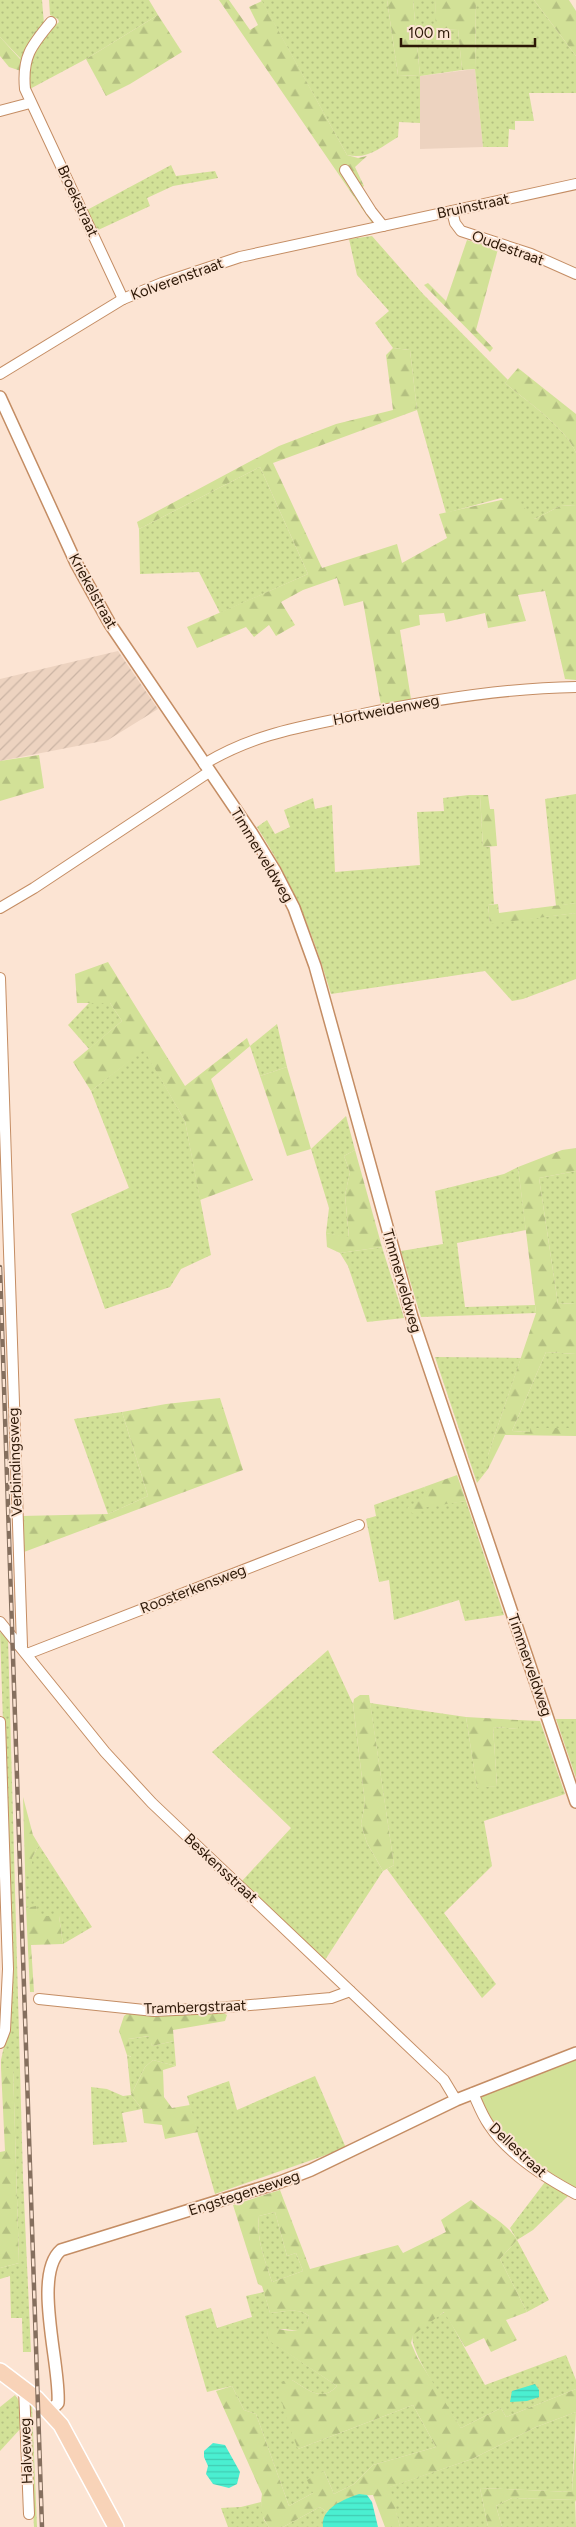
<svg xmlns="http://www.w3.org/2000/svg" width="576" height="2527" font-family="Figtree,sans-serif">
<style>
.built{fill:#edd3c0}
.industrial{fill:url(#industrial-furrows)}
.grass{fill:url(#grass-dots)}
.forest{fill:url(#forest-firs);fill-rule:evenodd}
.green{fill:#d2e197}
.water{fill:url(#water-rules)}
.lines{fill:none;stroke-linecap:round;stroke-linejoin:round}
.minor-casing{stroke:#c48d64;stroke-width:12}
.tertiary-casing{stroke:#c48d64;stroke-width:14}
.primary-casing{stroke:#fff;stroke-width:18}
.minor{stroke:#fff;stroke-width:10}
.tertiary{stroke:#fff;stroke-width:11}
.primary{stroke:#f8d3b8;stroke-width:15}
.rail-casing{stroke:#856f5e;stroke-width:4.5}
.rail{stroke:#fce4d3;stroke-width:2.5;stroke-dasharray:8;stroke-linecap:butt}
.labels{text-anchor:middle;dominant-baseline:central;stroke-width:4;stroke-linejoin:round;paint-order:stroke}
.street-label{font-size:15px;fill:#2c1706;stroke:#fce4d3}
</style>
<defs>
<pattern id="industrial-furrows" width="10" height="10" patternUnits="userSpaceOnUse" patternTransform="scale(1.25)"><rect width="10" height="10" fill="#edd3c0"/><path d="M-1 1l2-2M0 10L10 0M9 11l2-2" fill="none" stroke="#cbb4a4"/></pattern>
<pattern id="grass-dots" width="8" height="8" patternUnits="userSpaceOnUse" patternTransform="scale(1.25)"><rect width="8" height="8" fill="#d2e197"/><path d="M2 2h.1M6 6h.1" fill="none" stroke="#b4c081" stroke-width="1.8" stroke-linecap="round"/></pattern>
<pattern id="forest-firs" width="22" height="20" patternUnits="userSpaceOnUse" patternTransform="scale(1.25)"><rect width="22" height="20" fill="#d2e197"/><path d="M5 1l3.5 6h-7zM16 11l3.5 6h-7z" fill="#b4c081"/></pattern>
<pattern id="water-rules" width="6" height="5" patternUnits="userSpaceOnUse" patternTransform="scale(1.25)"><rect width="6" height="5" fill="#4aefd1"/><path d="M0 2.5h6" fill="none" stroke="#41ccb2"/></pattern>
</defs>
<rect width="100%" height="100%" fill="#fce4d3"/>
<!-- built -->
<path class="built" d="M475 69 483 147 420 149V76Z"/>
<!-- industrial -->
<path class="industrial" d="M118 651 158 709 108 740 0 761V679Z"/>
<!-- grass -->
<g class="grass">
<path d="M0 0H42L44 24 38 32 35 31 21 59 0 37Z"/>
<path d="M49 0H149L158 15 86 59 28 90C30 58 33 45 59 22L58 19 50 15Z"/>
<path d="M261 0H387L398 75 420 76 413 0H435L437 30 458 29 462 70 420 76V123L399 122 398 137C381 147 368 160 347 155Z"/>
<path d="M476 0H534L576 56V93H529L534 121H515V130L509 129 508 147H483L475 69Z"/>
<path d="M171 165 176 176 215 171 218 178 173 186 147 198 150 206 96 231 87 210Z"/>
<path d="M372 236 423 294 508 380 505 383C526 401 566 427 576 453V505L560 506 535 519 501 498 446 513 417 410 410 350 393 348 375 323 389 311 357 275 349 239Z"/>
<path d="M260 467 308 574 220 613 199 572 140 574 139 529Z"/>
<path d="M576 794V903L556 906 545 799Z"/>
<path d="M469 795H480L483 847H490L494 904 488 905 490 923 576 913V979L523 999 512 1001 485 971 331 994C313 932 292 882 257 827L267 820 275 834 290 827 284 810 313 798 315 809 332 805 335 872 420 865 417 812 444 811 443 798Z"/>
<path d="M89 1003H110L122 1021 89 1049 68 1025Z"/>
<path d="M277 1024 287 1067 260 1076 250 1046Z"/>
<path d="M144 1049 185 1121 211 1255 181 1269 170 1287 105 1309 71 1214 129 1188 91 1091Z"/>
<path d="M346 1116 355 1150 344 1156 350 1172 345 1195 349 1238 326 1233 329 1208 311 1149Z"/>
<path d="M518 1167 526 1230 457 1243 465 1307 535 1305 536 1313 421 1317 401 1251 443 1244 435 1191 504 1174Z"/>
<path d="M576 1171V1303L558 1304 539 1178Z"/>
<path d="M382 1247 404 1318 367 1322 348 1266 340 1253Z"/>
<path d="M546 1352 576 1354V1428H530V1432L512 1431Z"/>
<path d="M435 1357 521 1358 488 1455V1469L477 1483Z"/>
<path d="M122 1412 148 1496 108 1514 74 1419Z"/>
<path d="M424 1487 430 1495 408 1508 466 1501 504 1615 465 1621 459 1600 394 1620 389 1580 379 1582 366 1519 376 1516 374 1505Z"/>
<path d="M0 1632 8 1638 23 2177 31 2352H23L22 2318H11L10 2276 0 2279V2268L19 2263 13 2069 1 2068V2060L8 2028 11 1961Z"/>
<path d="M328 1650 353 1704 365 1803 361 1824 367 1843 383 1871 325 1960 242 1881 291 1828 212 1752Z"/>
<path d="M370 1703 466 1717 477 1787 497 1786 493 1727 518 1729V1720L540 1721 565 1794 484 1821 492 1866 444 1913 496 1984 482 1998 387 1869 394 1865Z"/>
<path d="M556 1719H576V1778Z"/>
<path d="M39 1845 92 1927 63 1944 59 1916H37L36 1907 26 1908 25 1870H32V1858Z"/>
<path d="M150 2036 152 2046 174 2041 176 2066 153 2060 145 2067 131 2095 142 2109 122 2113 127 2142 93 2145 91 2087 107 2089 123 2096 131 2095 127 2055 131 2057 128 2039Z"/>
<path d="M315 2076 346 2148 215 2194 187 2096 229 2081 237 2110Z"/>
<path d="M545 2182 568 2196 533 2230 517 2240 549 2300 527 2312 500 2259 517 2240 510 2228Z"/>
<path d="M275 2212 287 2256 296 2253 303 2271 272 2282C265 2260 256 2239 259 2216Z"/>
<path d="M264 2292 270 2313C282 2312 299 2307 309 2316 305 2338 294 2328 280 2329 275 2330 271 2331 267 2332L269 2340 337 2386C322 2403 307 2389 292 2380L298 2449 413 2405 436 2447 373 2465 354 2484 334 2494 324 2471 313 2493 289 2506 256 2414 244 2410 232 2386 207 2392 185 2316 211 2308 217 2328 252 2317 246 2296Z"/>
<path d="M445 2312 485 2385 566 2355 576 2380V2389L506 2417 501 2408 461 2428C452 2413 406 2347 413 2334 419 2324 435 2318 445 2312Z"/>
<path d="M15 2395 19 2401 22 2427 0 2451V2407Z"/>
<path d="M27 2403 32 2407 37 2527H34Z"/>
<path d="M576 2412 572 2492 480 2488 488 2527H400L389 2487 472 2459 536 2427Z"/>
<path d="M512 2498 575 2500 576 2527H502L496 2506Z"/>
<path d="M261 2502 264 2520 269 2527H228L221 2508 241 2507Z"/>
<path d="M320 2507 327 2512 323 2527H283Z"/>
</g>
<!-- forest -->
<g class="forest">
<path d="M219 0H229L250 30 258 25 249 7 262 1 347 155 358 158 367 156 355 167 364 186 356 192 375 221 372 223Z"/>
<path d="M387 0H413L420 76 398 75Z"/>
<path d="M435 0H476L475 69 462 70 458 29 436 30Z"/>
<path d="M534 0H569L576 11V56Z"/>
<path d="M158 15 182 52 130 84 106 96 86 59Z"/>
<path d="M35 31 38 32 21 71 9 67 0 56V37L20 59Z"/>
<path d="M467 240 498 249 476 330 493 348 490 352 424 285 428 283 446 301Z"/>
<path d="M393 348 410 350 417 410 273 463 322 568 397 544 402 563 447 538 439 514 514 497 535 519 560 506 576 505V680L565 679 545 591 518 595 526 621 488 628 485 613 446 622 444 613 419 615 420 625 400 630 411 699 381 705 363 601 344 606 337 578 303 590 281 602 295 625 276 636 269 625 254 637 246 627 197 648 187 627 308 574 260 467 139 529 137 522 279 446 336 424 393 410 386 355Z"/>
<path d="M518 368 576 414V453C566 427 526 401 505 383Z"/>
<path d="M39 755 44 788 0 801V761Z"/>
<path d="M480 795H488L490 809H494L497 846 483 847Z"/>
<path d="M576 903V913L490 924 488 905 498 904 499 913Z"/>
<path d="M108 962 185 1086 247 1038 250 1046 211 1079 253 1180 200 1200 185 1121 144 1050 91 1091 73 1062 122 1021 110 1003H77L75 974Z"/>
<path d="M287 1067 311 1149 287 1156 260 1076Z"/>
<path d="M576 1148V1171L539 1178 558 1304 576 1303V1354L546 1352 512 1431 530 1432V1428H576V1436L505 1435 488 1469V1455L536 1313 518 1167 562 1150Z"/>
<path d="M355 1150 382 1247 340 1253 327 1247 326 1233 349 1237 345 1195 350 1172 344 1156Z"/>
<path d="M220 1398 243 1470 24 1552 21 1516 108 1514 148 1496 122 1412 166 1404Z"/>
<path d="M457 1475 466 1501 427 1507 413 1514 407 1508 429 1495 424 1487Z"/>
<path d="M360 1695H369L394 1865 383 1871 367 1843 361 1824 365 1803 353 1704 354 1699Z"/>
<path d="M466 1717 518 1720V1729L493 1727 497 1786 477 1788Z"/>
<path d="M23 1797 33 1835 39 1845 32 1858V1870H25Z"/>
<path d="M36 1906 38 1916H59L63 1944 31 1945 34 1992H30L26 1908Z"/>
<path d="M219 2011 227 2015 225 2021 173 2030 174 2041 152 2046 149 2036 128 2039 132 2057 127 2055 119 2031 124 2016 128 2013 160 2016Z"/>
<path d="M153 2060 176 2066 163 2070 164 2097 172 2108 190 2105 198 2132 165 2139 162 2125 144 2123 142 2109 131 2095 145 2067Z"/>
<path d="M1 2068H13L19 2263 0 2268V2152L5 2151Z"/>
<path d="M280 2190 310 2269 398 2245 403 2253 446 2232 441 2220 471 2200C486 2214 506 2222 517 2240L500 2259 527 2312 506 2320 517 2340 491 2352 484 2338 465 2347 444 2312 413 2335 411 2343 417 2357 461 2428 501 2408 506 2417 576 2389V2412L536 2427 472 2459 390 2487 400 2527H385L373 2495C358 2495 338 2502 327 2512L320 2507 283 2527H269C261 2516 260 2507 262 2494L216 2391 232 2386 244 2410 256 2414 289 2506 313 2493 307 2480 324 2471 334 2494 354 2484 373 2465 436 2447 413 2405 298 2449C292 2432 275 2396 283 2381L292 2380C307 2389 322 2403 337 2386L268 2340 267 2332 272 2328C288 2330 305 2337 309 2316 299 2307 282 2312 270 2313L262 2286 258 2284 233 2205ZM275 2212 287 2256 296 2253 303 2271 272 2282C265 2260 256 2239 259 2216Z"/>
<path d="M576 2437V2502L575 2500 512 2498 496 2506 502 2527H488L480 2488 572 2492Z"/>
</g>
<!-- green -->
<path class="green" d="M576 2058V2188L531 2161 494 2123 481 2099 482 2095Z"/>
<!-- water -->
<g class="water">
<path d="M535 2384 539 2390V2397L527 2401 510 2402 512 2391Z"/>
<path d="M213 2443 225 2445 240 2472 237 2484 229 2488 213 2484 206 2474 208 2466 204 2457V2451Z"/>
<path d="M359 2494 367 2495 372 2502 378 2527H323C320 2508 345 2499 359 2494Z"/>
</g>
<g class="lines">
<!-- minor casing -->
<g class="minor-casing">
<g id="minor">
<path d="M51 22C31 46 22 57 25 89L123 299"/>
<path d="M0 111 30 103"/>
<path d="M345 170 371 211 383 226"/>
<path d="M452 211 455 223 461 231 531 254 576 274"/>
<path d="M0 374 123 299 162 283 240 257 576 184"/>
<path d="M204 764C256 733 301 727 358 715 430 700 503 688 576 687"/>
<path d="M0 908 34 888 209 772"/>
<path d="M0 978 22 1646"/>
<path d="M0 1622 105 1752 152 1803 444 2080 456 2100"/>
<path d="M27 1654 359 1525"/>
<path d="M0 1722 8 1969 5 2030 0 2043"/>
<path d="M39 1999 154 2011 217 2008 331 1998 350 1991"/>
<path d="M473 2093C478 2104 482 2115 489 2125 508 2154 546 2178 576 2194"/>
<path d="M24 2388 29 2514"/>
</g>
</g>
<!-- tertiary casing -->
<g class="tertiary-casing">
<g id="tertiary">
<path d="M0 397 76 563 110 624 251 832 275 871 294 908 315 966 412 1317 576 1802"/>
<path d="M50 2411 58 2403C61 2367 32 2275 61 2250L280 2182 311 2170 456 2100 576 2053"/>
</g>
</g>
<!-- primary casing -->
<g class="primary-casing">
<path id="primary" d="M0 2371 37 2399 61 2425 116 2527"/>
</g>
<!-- minor -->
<use href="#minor" class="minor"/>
<!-- tertiary -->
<use href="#tertiary" class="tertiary"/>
<!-- primary -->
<use href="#primary" class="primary"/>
<!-- rail casing -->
<g class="rail-casing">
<path id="rail" d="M0 1267 42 2527"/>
</g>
<!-- rail -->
<use href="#rail" class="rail"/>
</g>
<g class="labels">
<!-- street labels -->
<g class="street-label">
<text transform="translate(78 201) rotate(65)">Broekstraat</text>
<text transform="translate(473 206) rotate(-12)">Bruinstraat</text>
<text transform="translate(508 248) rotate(20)">Oudestraat</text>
<text transform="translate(177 279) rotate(-20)">Kolverenstraat</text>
<text transform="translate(93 591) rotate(61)">Kriekelstraat</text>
<text transform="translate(386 710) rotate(-11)">Hortweidenweg</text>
<text transform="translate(262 855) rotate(59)">Timmerveldweg</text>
<text transform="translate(402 1281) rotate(74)">Timmerveldweg</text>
<text transform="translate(15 1462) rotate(-92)">Verbindingsweg</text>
<text transform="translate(193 1589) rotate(-21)">Roosterkensweg</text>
<text transform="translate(530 1665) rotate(71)">Timmerveldweg</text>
<text transform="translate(221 1868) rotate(43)">Beskensstraat</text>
<text transform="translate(195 2007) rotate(-2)">Trambergstraat</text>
<text transform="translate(518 2150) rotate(43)">Dellestraat</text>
<text transform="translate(244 2193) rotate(-18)">Engstegenseweg</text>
<text transform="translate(26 2451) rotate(-92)">Halveweg</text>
</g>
</g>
<!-- scale -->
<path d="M401 38v8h134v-8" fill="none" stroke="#2c1706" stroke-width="2.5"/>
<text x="408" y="38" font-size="15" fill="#2c1706" stroke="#fce4d3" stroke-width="4" paint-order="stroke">100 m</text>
</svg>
